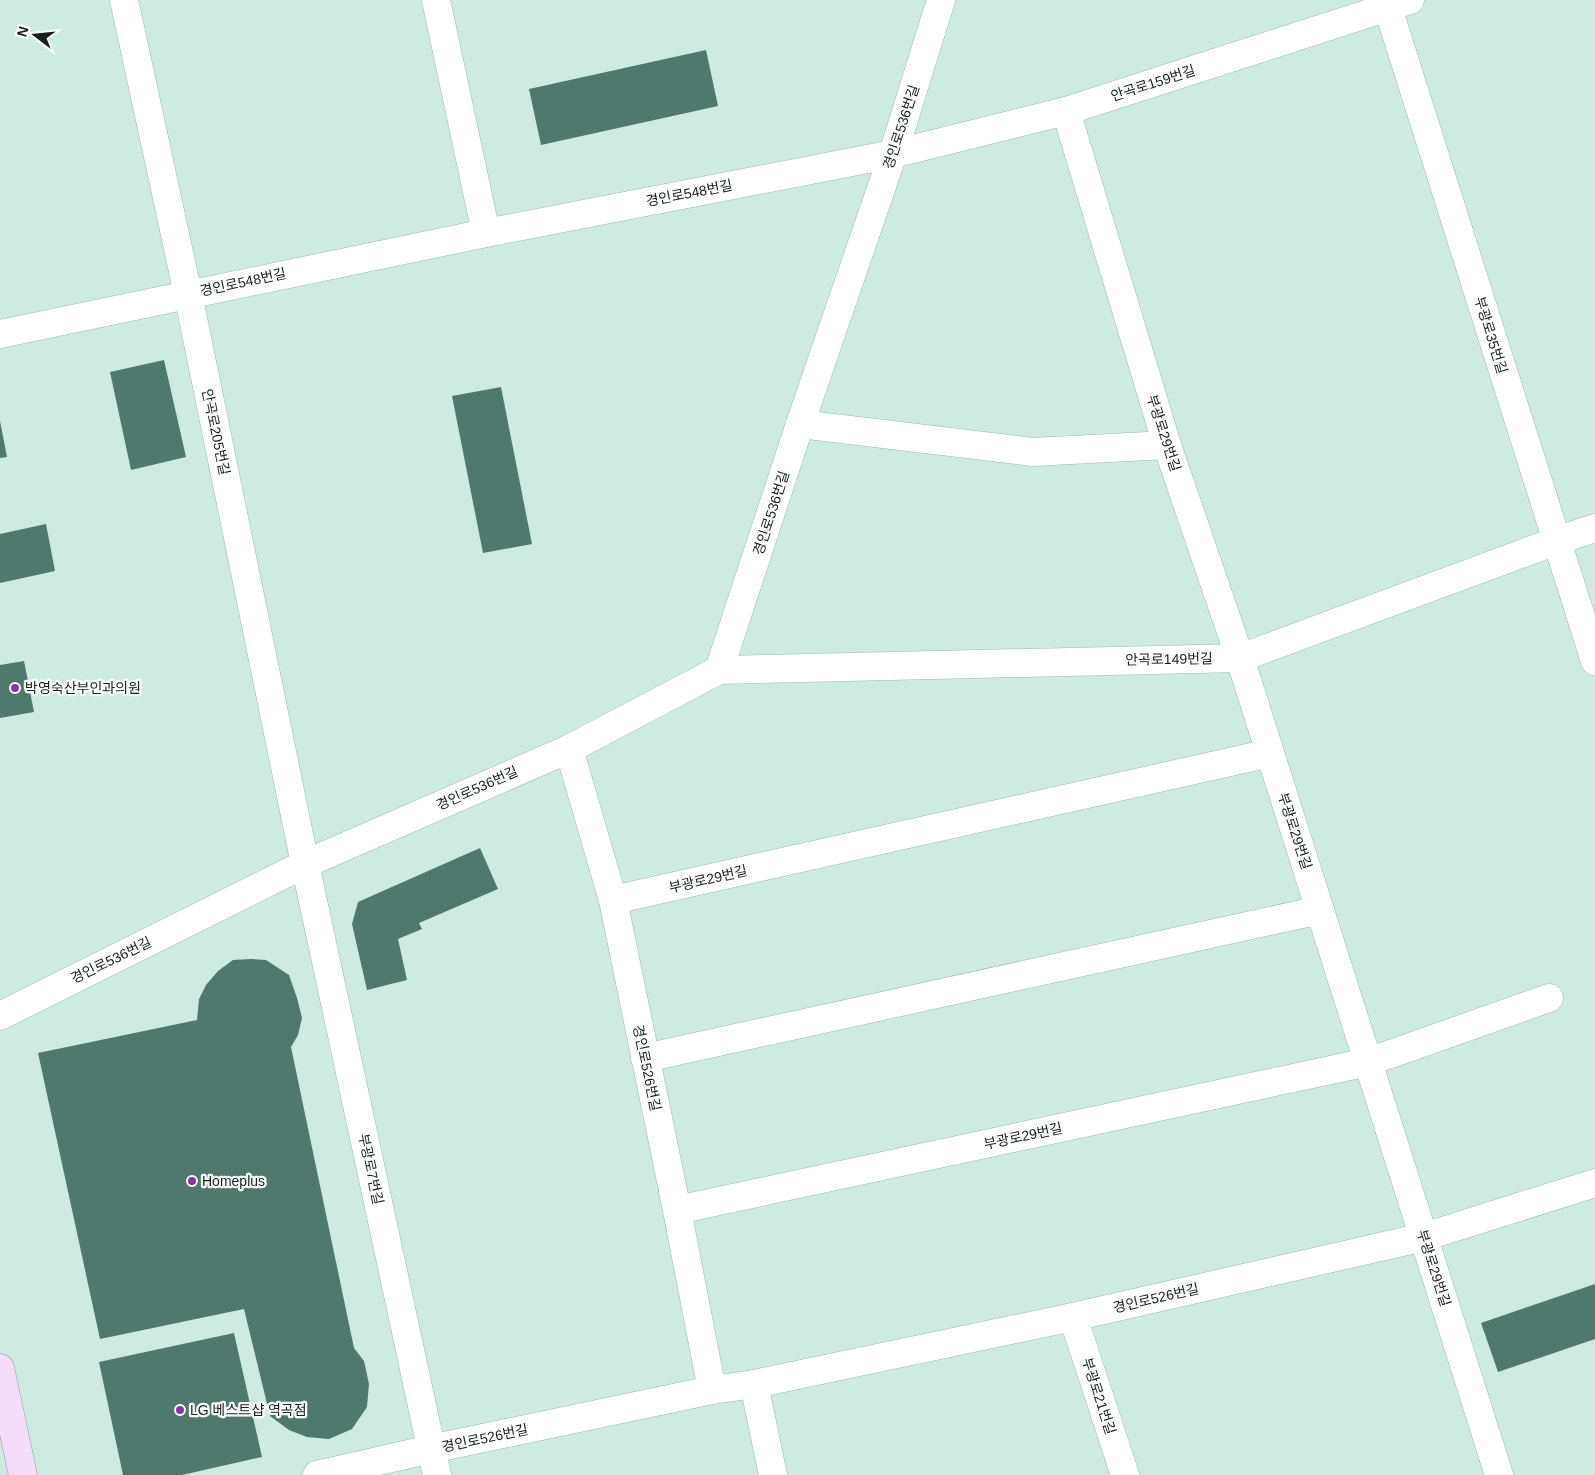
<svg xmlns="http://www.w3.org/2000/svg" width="1595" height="1475" font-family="Arial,'Noto Sans KR',sans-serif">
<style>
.building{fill:#4f796c}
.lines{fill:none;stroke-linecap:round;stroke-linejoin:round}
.minor-casing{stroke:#9cb9af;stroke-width:29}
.major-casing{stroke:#a18dab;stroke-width:29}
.minor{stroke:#fff;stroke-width:28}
.major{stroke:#f4ddfb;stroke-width:28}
.poi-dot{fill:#8a34a2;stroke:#fff;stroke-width:2}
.labels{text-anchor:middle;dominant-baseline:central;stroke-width:4.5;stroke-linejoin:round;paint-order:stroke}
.street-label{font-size:14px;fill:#15201d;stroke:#fff}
.poi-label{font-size:14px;fill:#15201d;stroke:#fff;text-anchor:start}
</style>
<rect width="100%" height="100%" fill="#cdebe1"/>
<!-- building -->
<g class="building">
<path d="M706 50 718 106 541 145 529 89Z"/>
<path d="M164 360 186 457 131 470 110 372Z"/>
<path d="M501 387 532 544 483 553 452 396Z"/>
<path d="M0 421 7 457 0 458Z"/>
<path d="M46 524 55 571 0 583V534Z"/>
<path d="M24 661 34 712 0 718V665Z"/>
<path d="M480 848 498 889 419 923 422 929 398 939 407 980 367 990 352 924 358 902Z"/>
<path d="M251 959 266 960 289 975 297 998 302 1018 298 1035 291 1047 354 1348 364 1361 369 1384 367 1407 352 1429 329 1439 307 1437 289 1430 270 1416 244 1309 100 1339 38 1053 197 1020 199 999 206 985 218 971 233 960Z"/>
<path d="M1595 1284V1339L1498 1372 1481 1323Z"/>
<path d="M234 1333 262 1457 182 1475H123L99 1362Z"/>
</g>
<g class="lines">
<!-- minor casing -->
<g class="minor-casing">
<g id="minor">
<path d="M124 0 188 294 305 864 437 1475"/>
<path d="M436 0 486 233"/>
<path d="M1388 8 1595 661"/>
<path d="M1066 111 1167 445 1240 658 1499 1475"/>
<path d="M0 334 486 233 893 154 1066 111 1410 0"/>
<path d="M800 424 1033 452 1167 445"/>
<path d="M719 670 1240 658 1556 541 1595 528"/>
<path d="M569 749 613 900 677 1210 712 1390"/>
<path d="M613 900 1270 753"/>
<path d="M0 1016 305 864 569 749 719 670 800 424 893 154 941 0"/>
<path d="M645 1058 1320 910"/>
<path d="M677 1210 1368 1062 1549 998"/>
<path d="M1073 1317 1125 1475"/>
<path d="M754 1384 773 1475"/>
<path d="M317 1475 431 1449 712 1390 754 1384 1073 1317 1424 1237 1595 1183"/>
</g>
</g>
<!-- major casing -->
<g class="major-casing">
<path id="major" d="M0 1368 23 1475"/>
</g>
<!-- minor -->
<use href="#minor" class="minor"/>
<!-- major -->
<use href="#major" class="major"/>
</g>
<!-- markers -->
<g class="poi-dot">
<circle cx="15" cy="688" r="5"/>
<circle cx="192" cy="1181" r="5"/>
<circle cx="180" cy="1410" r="5"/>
</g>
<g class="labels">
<!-- street labels -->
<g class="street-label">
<text transform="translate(1153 83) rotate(-18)">안곡로159번길</text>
<text transform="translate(901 127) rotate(-72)">경인로536번길</text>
<text transform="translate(689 193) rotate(-11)">경인로548번길</text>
<text transform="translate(243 282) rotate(-12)">경인로548번길</text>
<text transform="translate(1491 335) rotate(73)">부광로35번길</text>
<text transform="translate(216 432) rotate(78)">안곡로205번길</text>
<text transform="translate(1164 433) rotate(72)">부광로29번길</text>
<text transform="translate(771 513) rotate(-72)">경인로536번길</text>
<text transform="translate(1169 659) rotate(-1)">안곡로149번길</text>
<text transform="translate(477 788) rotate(-24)">경인로536번길</text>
<text transform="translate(1295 831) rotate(72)">부광로29번길</text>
<text transform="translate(708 879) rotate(-13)">부광로29번길</text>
<text transform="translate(111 960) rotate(-26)">경인로536번길</text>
<text transform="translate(647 1068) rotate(78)">경인로526번길</text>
<text transform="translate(1023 1136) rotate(-12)">부광로29번길</text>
<text transform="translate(371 1169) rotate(78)">부광로7번길</text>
<text transform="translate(1434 1268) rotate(72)">부광로29번길</text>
<text transform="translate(1156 1298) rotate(-13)">경인로526번길</text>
<text transform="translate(1099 1396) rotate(72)">부광로21번길</text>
<text transform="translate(485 1438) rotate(-12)">경인로526번길</text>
</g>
<!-- poi labels -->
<g class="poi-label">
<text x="25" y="688">박영숙산부인과의원</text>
<text x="202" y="1181">Homeplus</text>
<text x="190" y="1410">LG 베스트샵 역곡점</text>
</g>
</g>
<!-- north arrow -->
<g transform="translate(35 35) rotate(286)" stroke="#ffffff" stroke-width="4" paint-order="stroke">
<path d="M0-4L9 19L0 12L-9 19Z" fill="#15201d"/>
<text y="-8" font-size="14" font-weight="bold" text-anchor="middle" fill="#15201d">N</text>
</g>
</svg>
